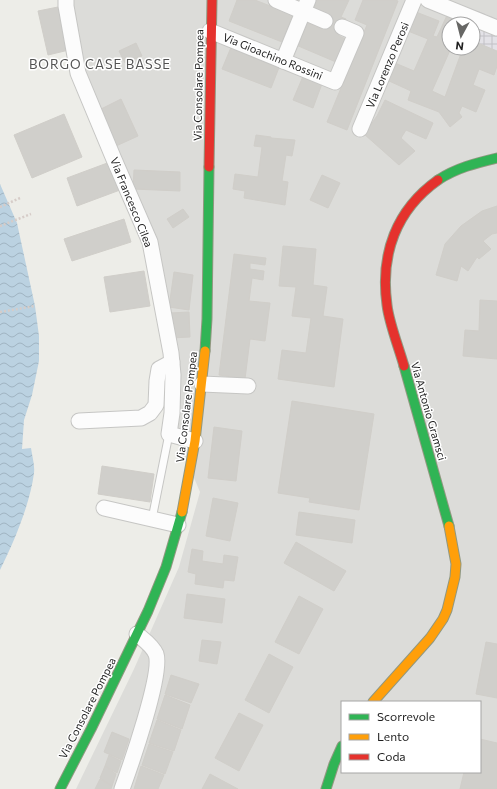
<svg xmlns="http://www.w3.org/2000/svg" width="497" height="789" font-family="Commissioner,sans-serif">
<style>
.residential{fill:#dcdcd9;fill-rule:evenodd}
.plaza{fill:url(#plaza-grid)}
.water{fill:url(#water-waves)}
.building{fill:#d0cfcb;stroke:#d0cec9}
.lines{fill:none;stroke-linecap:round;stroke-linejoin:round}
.lane-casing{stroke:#c6c6c4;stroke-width:9}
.street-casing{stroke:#c6c6c4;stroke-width:17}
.fast-casing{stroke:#919880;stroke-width:11}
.slow-casing{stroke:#919880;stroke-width:11}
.jam-casing{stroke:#919880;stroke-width:11}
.path{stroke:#d6ccc8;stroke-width:2.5;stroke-dasharray:2 2;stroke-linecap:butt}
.lane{stroke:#fcfcfc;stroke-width:7}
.street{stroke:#fcfcfc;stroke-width:15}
.fast{stroke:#30b455;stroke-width:9}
.slow{stroke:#ff9f0a;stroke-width:9}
.jam{stroke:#e5322d;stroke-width:9}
.labels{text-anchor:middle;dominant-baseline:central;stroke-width:3;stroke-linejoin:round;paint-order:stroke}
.street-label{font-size:11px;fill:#1f1f1f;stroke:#fff}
.quarter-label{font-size:13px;letter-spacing:1px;fill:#525252;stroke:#fff}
</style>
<defs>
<pattern id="plaza-grid" width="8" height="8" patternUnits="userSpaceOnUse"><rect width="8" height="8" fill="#e3e2e7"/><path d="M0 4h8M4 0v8" fill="none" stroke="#c2c1c6"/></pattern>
<pattern id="water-waves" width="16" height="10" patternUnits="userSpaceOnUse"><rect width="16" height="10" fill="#bbd2e1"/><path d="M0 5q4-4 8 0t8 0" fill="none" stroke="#a0b4c1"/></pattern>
</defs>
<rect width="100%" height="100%" fill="#edede8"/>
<!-- residential -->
<path class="residential" d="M71 0H497V789H76L134 669 179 567 200 492 163 404V297L79 70ZM449 24H473V48H449ZM342 702H480V772H342Z"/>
<!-- plaza -->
<path class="plaza" d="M478 11 497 19V51L473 41V24Z"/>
<!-- water -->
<path class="water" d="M0 184 17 223 35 306 39 336V361L32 395 24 420 22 449 31 448C32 456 35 465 34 473 30 504 14 542 0 570Z"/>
<!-- building -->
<g class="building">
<path d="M237 0H255L293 15 282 42 229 21Z"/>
<path d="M313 0H349L341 17 346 19 339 36 346 39 336 62 296 45 306 22 322 29 328 14 310 7Z"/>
<path d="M363 0H395L398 1 347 130 327 122 367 25 355 20Z"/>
<path d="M63 6 73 49 48 55 38 11Z"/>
<path d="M449 11 473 24H449V48H451L432 91 445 97 463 48H473V41L497 51V66L494 75 479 69 473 85 485 90 476 112 462 106 459 113 462 117 450 127 439 112 408 100 411 91 387 80 395 63 414 71 428 39 408 31 416 12 439 21 433 36 437 37Z"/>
<path d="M136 43 142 56 125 63 119 51Z"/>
<path d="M232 45 280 65 271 88 222 69Z"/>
<path d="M304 74 323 81 313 108 293 100Z"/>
<path d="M121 99 138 136 116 146 99 110Z"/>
<path d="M385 100 433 123 426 139 406 130 401 138 415 151 399 165 364 134 377 116Z"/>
<path d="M64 114 82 157 32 178 14 135Z"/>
<path d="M256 135 271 137V138L295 140 292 156 286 155 282 181 288 182 285 205 244 198 245 191 233 189 235 174 258 177 262 147 254 146Z"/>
<path d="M110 162 120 190 77 206 67 178Z"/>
<path d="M134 170 180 172V191L133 189Z"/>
<path d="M322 175 340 183 328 208 310 200Z"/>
<path d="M497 206V233L492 234 483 241 491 249 479 259 477 257 468 271 461 266 457 281 436 275 445 244 461 226 482 211Z"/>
<path d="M183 209 189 217 173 228 167 219Z"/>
<path d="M124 219 131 242 72 261 64 239Z"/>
<path d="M283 246 316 249 313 285 327 287 323 316 343 319 334 387 278 379 282 350 306 353 311 318 292 316 296 287 279 286Z"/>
<path d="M234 254 266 258 265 265 250 263V269L264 271 263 280 252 278 249 301 270 303 265 341 250 339 245 379 219 375Z"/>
<path d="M144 271 150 306 110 312 104 277Z"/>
<path d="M174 272 193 275 189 310 169 307Z"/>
<path d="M480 300 497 301V359L463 356 465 330 479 331Z"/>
<path d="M189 312 190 337 171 338 170 313Z"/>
<path d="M292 401 374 414 359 510 309 502 310 498 278 493Z"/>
<path d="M214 427 242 431 236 481 208 478Z"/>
<path d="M102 466 154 474 150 502 98 494Z"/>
<path d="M213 498 238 503 230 541 206 536Z"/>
<path d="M299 512 355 520 352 543 296 535Z"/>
<path d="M296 542 346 571 334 591 284 563Z"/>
<path d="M192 549 203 551 202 561 223 564 224 555 238 557 234 581 224 580 223 588 195 584 196 574 188 572Z"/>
<path d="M187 594 225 599 222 623 184 618Z"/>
<path d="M299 596 323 609 299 654 275 642Z"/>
<path d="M202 640 221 642 217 664 199 661Z"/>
<path d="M486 642 497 644V698L476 694Z"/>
<path d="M269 654 293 667 269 713 245 700Z"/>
<path d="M171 675 199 684 191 703 165 694Z"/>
<path d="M165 695 190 705 182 729 157 719Z"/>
<path d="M239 713 263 725 239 771 215 758Z"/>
<path d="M157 720 181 730 174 751 149 743Z"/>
<path d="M112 732 129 739 122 760 104 752Z"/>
<path d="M480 739 497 743V789H460L464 772H480Z"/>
<path d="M149 744 173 752 165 774 142 765Z"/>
<path d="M109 755 121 761 117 773 105 766Z"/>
<path d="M105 766 116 774 112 786 100 778Z"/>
<path d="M141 766 164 775 158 789H134Z"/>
<path d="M210 774 238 789H202Z"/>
<path d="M100 779 112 786 111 789H95Z"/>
</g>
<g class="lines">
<!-- lane casing -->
<g class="lane-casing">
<path id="lane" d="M152 519 169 434"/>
</g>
<!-- street casing -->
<g class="street-casing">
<g id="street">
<path d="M66 0V6L78 73 113 157 150 242 171 353 173 375 172 413 169 434 195 441"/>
<path d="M276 0 325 21"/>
<path d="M428 0 497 28"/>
<path d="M210 31 335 82 356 33 342 27"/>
<path d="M283 61 308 0"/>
<path d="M360 129 414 0"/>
<path d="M202 384 248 386"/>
<path d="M79 421 141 418 150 413 156 405 157 381 159 369 172 362"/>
<path d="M104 508 178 525"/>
<path d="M122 789C130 767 163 673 156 654 152 645 144 640 137 634"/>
</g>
</g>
<!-- fast casing -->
<g class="fast-casing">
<g id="fast">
<path d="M438 180C456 168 476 163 497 158"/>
<path d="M205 351 207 319 209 167"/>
<path d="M404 366 449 526"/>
<path d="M60 789 91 729 148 611 166 567 182 512"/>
<path d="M326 789 334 764 342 746"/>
</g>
</g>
<!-- slow casing -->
<g class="slow-casing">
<g id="slow">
<path d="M182 512 195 441 205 351"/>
<path d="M373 702 430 638 443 619 447 610 455 577 456 564 449 526"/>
</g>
</g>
<!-- jam casing -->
<g class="jam-casing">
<g id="jam">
<path d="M209 167 212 0"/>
<path d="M404 366C399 348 389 323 387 305 380 254 396 210 438 180"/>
</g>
</g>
<!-- path -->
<g class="path">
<path d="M0 207 20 198"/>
<path d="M0 226 31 214"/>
<path d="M0 312 35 306"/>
</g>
<!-- lane -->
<use href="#lane" class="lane"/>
<!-- street -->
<use href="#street" class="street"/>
<!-- fast -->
<use href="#fast" class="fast"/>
<!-- slow -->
<use href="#slow" class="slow"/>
<!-- jam -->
<use href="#jam" class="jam"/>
</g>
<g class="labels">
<!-- street labels -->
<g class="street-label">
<text transform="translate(273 56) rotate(22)">Via Gioachino Rossini</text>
<text transform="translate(387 65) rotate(-67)">Via Lorenzo Perosi</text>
<text transform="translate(198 85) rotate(-89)">Via Consolare Pompea</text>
<text transform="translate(132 202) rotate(68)">Via Francesco Cilea</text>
<text transform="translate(186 407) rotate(-83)">Via Consolare Pompea</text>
<text transform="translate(429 411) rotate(74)">Via Antonio Gramsci</text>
<text transform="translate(87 708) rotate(-63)">Via Consolare Pompea</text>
</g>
<!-- quarter labels -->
<g class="quarter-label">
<text x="100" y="64">BORGO CASE BASSE</text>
</g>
</g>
<!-- legend -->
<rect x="341" y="701" width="140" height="72" fill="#ffffff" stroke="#a5a5a5"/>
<rect x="349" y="714" width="20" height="6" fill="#30b455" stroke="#a5a5a5"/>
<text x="377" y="721" font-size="12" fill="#1f1f1f">Scorrevole</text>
<rect x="349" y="734" width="20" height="6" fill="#ff9f0a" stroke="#a5a5a5"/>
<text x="377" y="741" font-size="12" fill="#1f1f1f">Lento</text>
<rect x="349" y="754" width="20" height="6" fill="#e5322d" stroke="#a5a5a5"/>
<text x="377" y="761" font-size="12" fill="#1f1f1f">Coda</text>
<!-- north arrow -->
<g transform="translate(461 36) rotate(187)"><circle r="19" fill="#ffffff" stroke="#a5a5a5"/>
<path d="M0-3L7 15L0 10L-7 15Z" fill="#676765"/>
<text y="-6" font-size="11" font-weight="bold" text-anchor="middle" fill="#1f1f1f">N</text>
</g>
</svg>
